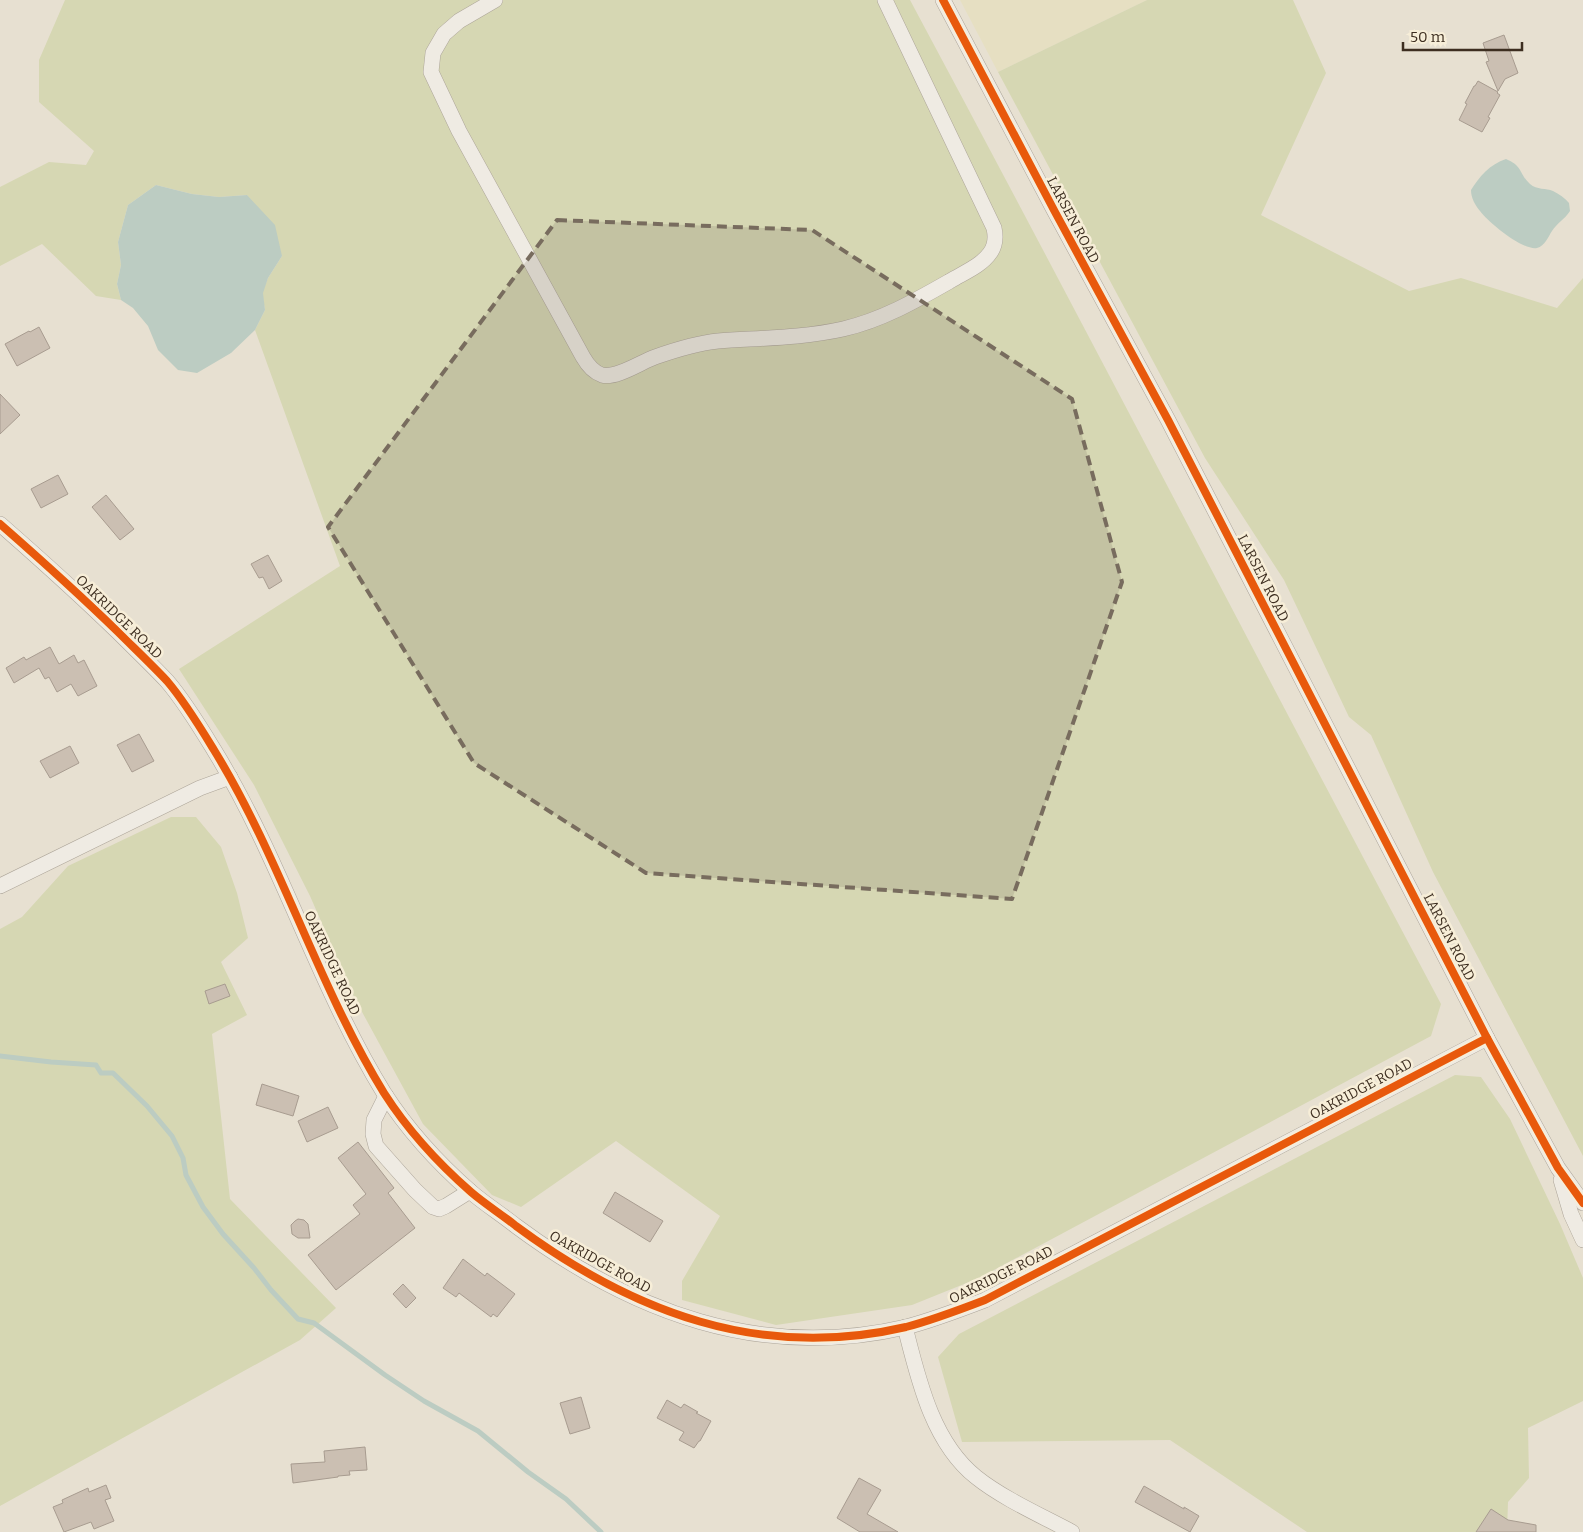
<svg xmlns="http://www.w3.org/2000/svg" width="1583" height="1532" font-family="Bitter,serif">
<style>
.farmland{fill:#e6dfc2}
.green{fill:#d6d7b3}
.water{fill:#bcccc2}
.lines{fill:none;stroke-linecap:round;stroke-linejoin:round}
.stream{stroke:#bcccc2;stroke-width:5}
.building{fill:#cbbfb2;stroke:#a89c90}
.minor-casing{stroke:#ada599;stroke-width:16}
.minor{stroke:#efebe3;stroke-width:15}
.cycleway-casing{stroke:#f7eed8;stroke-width:11}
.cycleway{stroke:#e8590c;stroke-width:8}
.marked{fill:#786c5e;fill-opacity:0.2;stroke:#786c5e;stroke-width:4;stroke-dasharray:10 6;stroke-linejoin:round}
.labels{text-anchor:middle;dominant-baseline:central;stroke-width:5;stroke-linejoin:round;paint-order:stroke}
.street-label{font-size:14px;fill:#3d2e20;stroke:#f7eed8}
</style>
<rect width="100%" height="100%" fill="#e7e0d1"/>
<!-- farmland -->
<path class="farmland" d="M960 0H1147L998 72Z"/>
<!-- green -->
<g class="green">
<path d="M65 0H910C1089 334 1263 670 1441 1004L1431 1036 979 1278 912 1305 776 1325 682 1300V1281L720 1216 616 1141 521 1207 492 1195 423 1124 355 999 310 896 254 785 179 669 340 566 255 330 265 310 262 293 268 278 282 256 247 195 219 197 192 194 156 185 128 205 118 242 121 265 117 284 121 300 96 296 42 244 0 266V187L49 162 86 165 94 151 39 102V60Z"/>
<path d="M1147 0H1293L1326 73 1261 215 1409 291 1461 278 1557 308 1583 278V1156L1433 872 1371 735 1349 717 1284 580 1205 458 998 72Z"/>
<path d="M171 817H196L221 847 237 893 248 938 221 962 247 1015 212 1034 230 1199 336 1308 300 1340 0 1506V929L22 917 68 866Z"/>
<path d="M1455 1075 1481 1077 1510 1119 1560 1224 1583 1278V1401L1528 1428 1529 1478 1508 1502 1507 1532H1307L1170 1440 962 1442 938 1357 959 1334Z"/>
</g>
<!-- water -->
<g class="water">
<path d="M1506 159C1523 166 1519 174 1530 184 1537 190 1546 188 1553 191 1559 194 1565 198 1569 203L1570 211C1565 219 1557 223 1552 231 1548 237 1545 246 1537 248 1523 251 1488 222 1480 211 1475 205 1471 198 1471 190 1479 177 1490 164 1506 159Z"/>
<path d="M156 185 192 194 219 197 247 195 275 225 282 256 268 278 263 293 265 310 255 330 231 353 197 373 178 370 158 350 148 326 133 308 121 300 117 284 121 265 118 242 128 205Z"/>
</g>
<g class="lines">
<!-- stream -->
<path class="stream" d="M0 1056 51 1062 96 1065 101 1073H113L147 1106 172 1136 183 1158 186 1175 203 1207 223 1234 254 1268 271 1290 298 1319 314 1323 385 1375 424 1401 478 1431 528 1472 566 1499 601 1532"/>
</g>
<!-- building -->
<g class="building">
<path d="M1504 35 1518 73 1505 79 1498 91 1486 62 1489 61 1483 43Z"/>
<path d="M1478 81 1498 92 1497 93 1500 95 1488 117 1490 118 1482 132 1459 120 1467 104 1465 103 1474 86H1475Z"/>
<path d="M39 327 50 348 17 366 5 344 29 331 30 332Z"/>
<path d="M0 394 20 415 0 434Z"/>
<path d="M58 475 68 494 41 508 31 489Z"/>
<path d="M106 495 134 529 120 540 92 507Z"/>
<path d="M268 555 282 581 269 589 263 577 259 578 251 564Z"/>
<path d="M50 647 59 664 74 655 78 663 84 660 97 686 78 696 71 684 57 692 49 677 45 679 39 668 14 683 6 668 24 657 26 660Z"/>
<path d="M139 734 154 761 132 772 117 745Z"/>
<path d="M70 746 79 763 50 778 40 761Z"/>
<path d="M225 984 230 996 209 1004 205 991Z"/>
<path d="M262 1084 299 1096 293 1116 256 1105Z"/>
<path d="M328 1107 338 1128 307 1142 298 1121Z"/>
<path d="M358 1142 394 1188 388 1193 415 1228 336 1290 308 1255 360 1214 353 1205 366 1194 338 1158Z"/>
<path d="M615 1192 663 1221 650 1242 603 1213Z"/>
<path d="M298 1219 304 1220 308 1224 310 1238H298L292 1234 291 1225 295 1221Z"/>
<path d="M463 1259 485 1276 487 1273 515 1294 497 1317 493 1314 491 1317 459 1293 456 1297 443 1288Z"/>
<path d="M403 1284 416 1298 406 1308 393 1294Z"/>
<path d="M581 1397 590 1428 570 1434 560 1403Z"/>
<path d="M667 1400 681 1408 684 1404 698 1412 696 1413 711 1421 700 1441H699L694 1448 679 1440 684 1432 657 1418Z"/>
<path d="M365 1447 367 1470 349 1471 350 1475 338 1476V1477L293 1483 291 1464 325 1462 324 1451Z"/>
<path d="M859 1478 881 1490 867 1514 898 1532H860L837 1518Z"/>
<path d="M106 1485 111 1498 105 1500 114 1521 94 1529 91 1522 64 1532 53 1507 63 1503 62 1500 88 1488 89 1492Z"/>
<path d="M1144 1486 1184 1509V1507L1199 1516 1190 1532 1135 1502Z"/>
<path d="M1491 1509 1508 1520 1536 1525V1532H1476Z"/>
</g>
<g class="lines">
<!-- minor casing -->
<g class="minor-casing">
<g id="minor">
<path d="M495 0 459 21 444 34 433 53 431 72 459 131 583 357C587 364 593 372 602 375 616 379 641 362 655 357 675 350 697 343 718 341 759 338 803 338 843 329 882 320 915 301 950 281 963 273 981 266 990 253 996 245 996 237 994 228L885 0"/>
<path d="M943 0 1055 212 1168 420 1487 1038 1558 1168 1583 1203"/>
<path d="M0 524C40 559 80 595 118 632 134 648 151 664 167 681 185 702 200 727 214 750 281 859 317 984 384 1093 407 1129 439 1164 471 1192 485 1204 501 1214 516 1226 632 1312 760 1361 906 1327 933 1320 959 1310 985 1300L1487 1038"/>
<path d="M0 886 200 788 230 777"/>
<path d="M386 1096 374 1120 373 1134 376 1146 415 1190 433 1207 439 1209 446 1206 470 1191"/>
<path d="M1561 1180 1571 1214 1583 1240"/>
<path d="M905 1327C918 1378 932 1442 976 1477 1002 1498 1042 1516 1072 1532"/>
</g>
</g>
<!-- minor -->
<use href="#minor" class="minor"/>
<!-- cycleway casing -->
<g class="cycleway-casing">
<g id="cycleway">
<path d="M943 0 1055 212 1168 420 1487 1038 1558 1168 1583 1203"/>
<path d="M0 524C40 559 80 595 118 632 134 648 151 664 167 681 185 702 200 727 214 750 281 859 317 984 384 1093 407 1129 439 1164 471 1192 485 1204 501 1214 516 1226 632 1312 760 1361 906 1327 933 1320 959 1310 985 1300L1487 1038"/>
</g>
</g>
<!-- cycleway -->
<use href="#cycleway" class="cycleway"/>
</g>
<!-- marked area -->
<path class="marked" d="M557 220 812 230 1072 399 1122 582 1012 899 646 873 474 763 328 527Z"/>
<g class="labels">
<!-- street labels -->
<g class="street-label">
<text transform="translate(1073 220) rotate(62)">LARSEN ROAD</text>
<text transform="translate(1263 578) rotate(63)">LARSEN ROAD</text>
<text transform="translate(119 617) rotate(44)">OAKRIDGE ROAD</text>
<text transform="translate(1449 937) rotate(63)">LARSEN ROAD</text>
<text transform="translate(332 963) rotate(65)">OAKRIDGE ROAD</text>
<text transform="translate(1361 1089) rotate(-28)">OAKRIDGE ROAD</text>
<text transform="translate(600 1262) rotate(29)">OAKRIDGE ROAD</text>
<text transform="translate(1001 1275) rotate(-26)">OAKRIDGE ROAD</text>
</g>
</g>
<!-- scale -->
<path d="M1403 42v8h119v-8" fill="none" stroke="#3d2e20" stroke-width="2.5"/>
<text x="1410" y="42" font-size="15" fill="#3d2e20" stroke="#f7eed8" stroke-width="4" paint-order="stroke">50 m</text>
</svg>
